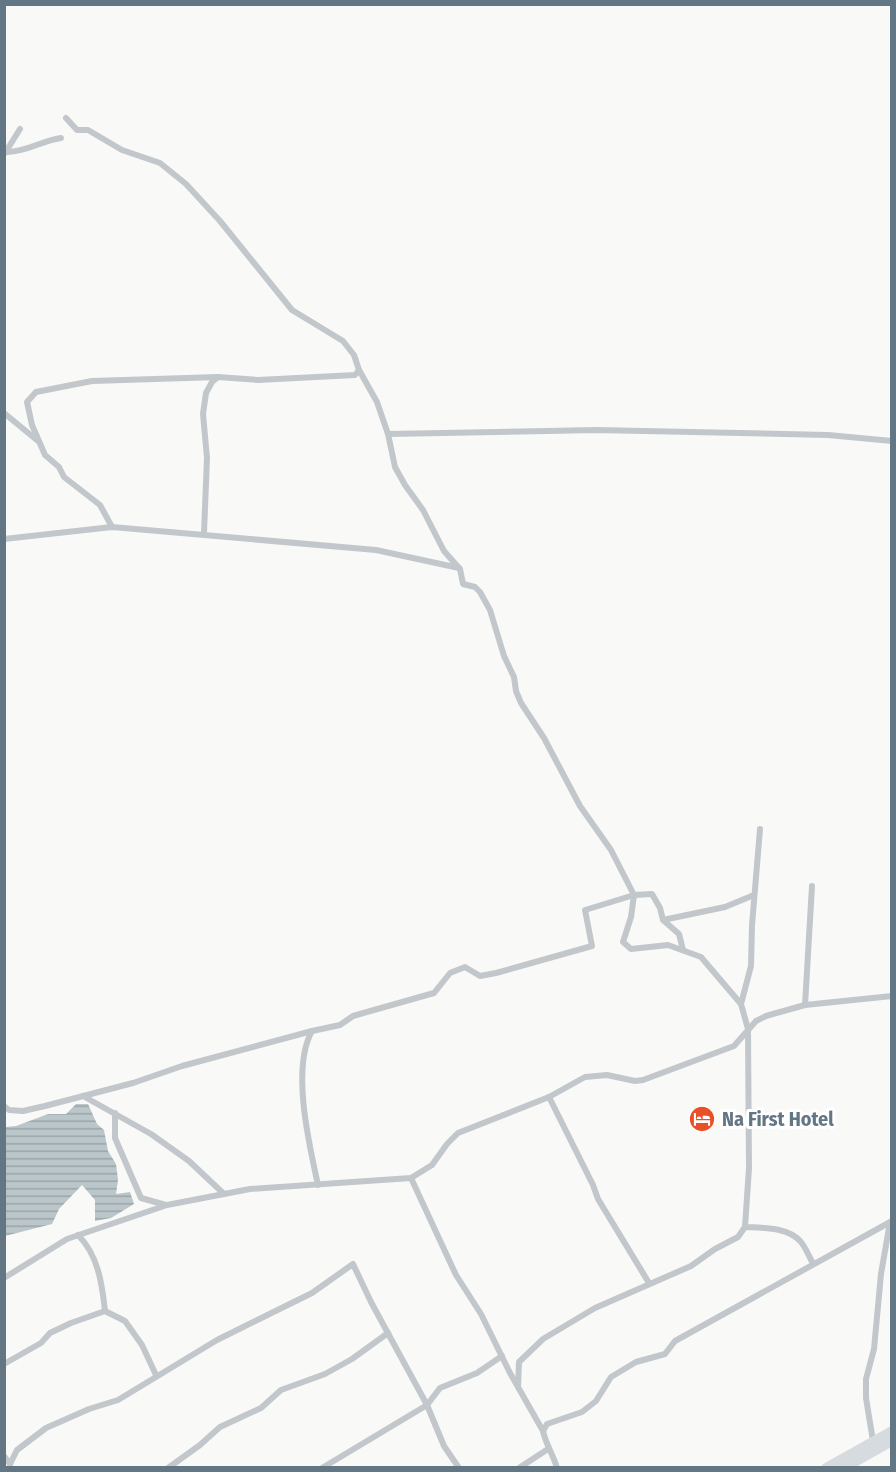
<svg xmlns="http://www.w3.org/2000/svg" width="896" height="1472" font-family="'Fira Sans Condensed',sans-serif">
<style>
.water{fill:url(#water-rules)}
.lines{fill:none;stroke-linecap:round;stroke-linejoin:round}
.minor{stroke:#c2c7cb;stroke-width:6}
.trunk{stroke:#d6dbdf;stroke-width:10}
.labels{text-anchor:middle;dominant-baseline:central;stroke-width:6;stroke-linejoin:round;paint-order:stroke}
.poi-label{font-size:20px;font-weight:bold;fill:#637683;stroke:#fff;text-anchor:start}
</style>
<defs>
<pattern id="water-rules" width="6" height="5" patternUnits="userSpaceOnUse" patternTransform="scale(1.5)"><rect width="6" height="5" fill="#bac6ca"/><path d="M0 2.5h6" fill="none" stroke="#9ba5a9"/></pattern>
</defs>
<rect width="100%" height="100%" fill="#f9f9f7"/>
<!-- water -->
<path class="water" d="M76 1104H88L97 1124 104 1130 108 1151 116 1164 118 1180 116 1194 130 1192 134 1204 111 1218 95 1221V1200L82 1185 59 1209 52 1224 5 1236V1127L16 1126 48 1114H66Z"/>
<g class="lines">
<!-- minor -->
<g class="minor">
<path d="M66 118 77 130H88L122 150 160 163 186 184 220 221 292 310 343 341 354 355 359 370 377 402 388 434 596 430 828 435 892 441"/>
<path d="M7 152C30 151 40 141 61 138"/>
<path d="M5 153 20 129"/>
<path d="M4 413 38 441"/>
<path d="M388 434 395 467 405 485 423 510 444 551 460 569 463 584 475 587 480 592 490 610 504 656 514 677 516 691 521 703 544 738 580 806 611 850 634 895 631 917 623 942 631 949 668 945 701 957 741 1004 748 1029 749 1168 745 1227 738 1237 715 1249 691 1266 595 1308 543 1339 519 1362 518 1387"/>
<path d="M112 527 100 505 64 477 59 467 45 455 32 425 27 402 36 392 92 381 218 377"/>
<path d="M204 533 207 458 203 414 206 393 212 382 218 377 258 380 355 375 359 370"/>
<path d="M4 539 112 527 376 550 459 568"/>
<path d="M663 920 725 907 754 895"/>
<path d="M741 1004 751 966 752 925 760 829"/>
<path d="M805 1005 812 886"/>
<path d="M83 1096 151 1134 189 1161 224 1194"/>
<path d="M549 1097 593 1185 598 1199 649 1283"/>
<path d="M4 1106 9 1110 23 1111 45 1106 133 1083 182 1066 312 1031"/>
<path d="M115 1113V1138L141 1198 166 1205"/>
<path d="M411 1178 456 1275 481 1314 510 1373 543 1431"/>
<path d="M318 1185C309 1144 291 1068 312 1031L340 1025 353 1016 434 993 450 973 465 967 480 976 496 973 592 946 585 910 634 895 652 894 660 908 663 920 679 934 683 950"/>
<path d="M745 1227C763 1228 789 1227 801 1242 806 1248 809 1257 813 1263"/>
<path d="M78 1235C98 1255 102 1283 105 1311"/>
<path d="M4 1278 67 1239 167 1205 250 1189 411 1178 432 1165 447 1144 458 1133 549 1097 585 1077 607 1075 635 1081 643 1080 734 1046 756 1021 766 1016 805 1005 892 996"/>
<path d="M4 1364 41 1343 50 1333 71 1323 105 1311 125 1321 142 1345 156 1375"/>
<path d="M873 1441 866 1398V1379L874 1349 881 1274 890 1222"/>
<path d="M4 1456 10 1464"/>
<path d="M10 1468V1464L17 1450 46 1428 89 1409 118 1400 217 1340 312 1293 353 1264 371 1302 427 1405 440 1388 477 1373 502 1356"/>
<path d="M168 1468 200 1445 220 1427 261 1408 281 1390 325 1374 352 1359 388 1333"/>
<path d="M322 1468 427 1405 444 1446 459 1468"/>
<path d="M519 1468 548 1449"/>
<path d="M557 1468C553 1454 546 1445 543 1431L547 1424 582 1412 596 1401 611 1377 636 1362 665 1354 675 1341 892 1221"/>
</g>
<!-- trunk -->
<g class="trunk">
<path d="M826 1468 892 1431"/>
<path d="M844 1468 892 1441"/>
</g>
</g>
<!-- icons -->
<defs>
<g id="hotel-disc" transform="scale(1.35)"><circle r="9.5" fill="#e95027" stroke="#fff"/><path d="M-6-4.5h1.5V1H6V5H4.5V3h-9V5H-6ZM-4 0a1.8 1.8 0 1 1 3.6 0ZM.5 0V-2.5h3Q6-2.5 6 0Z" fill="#fff"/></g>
</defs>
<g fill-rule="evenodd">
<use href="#hotel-disc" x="702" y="1119"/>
</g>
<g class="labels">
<!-- poi labels -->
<g class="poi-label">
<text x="722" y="1119">Na First Hotel</text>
</g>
</g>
<!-- border -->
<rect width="896" height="1472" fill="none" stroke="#637683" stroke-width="12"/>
</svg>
